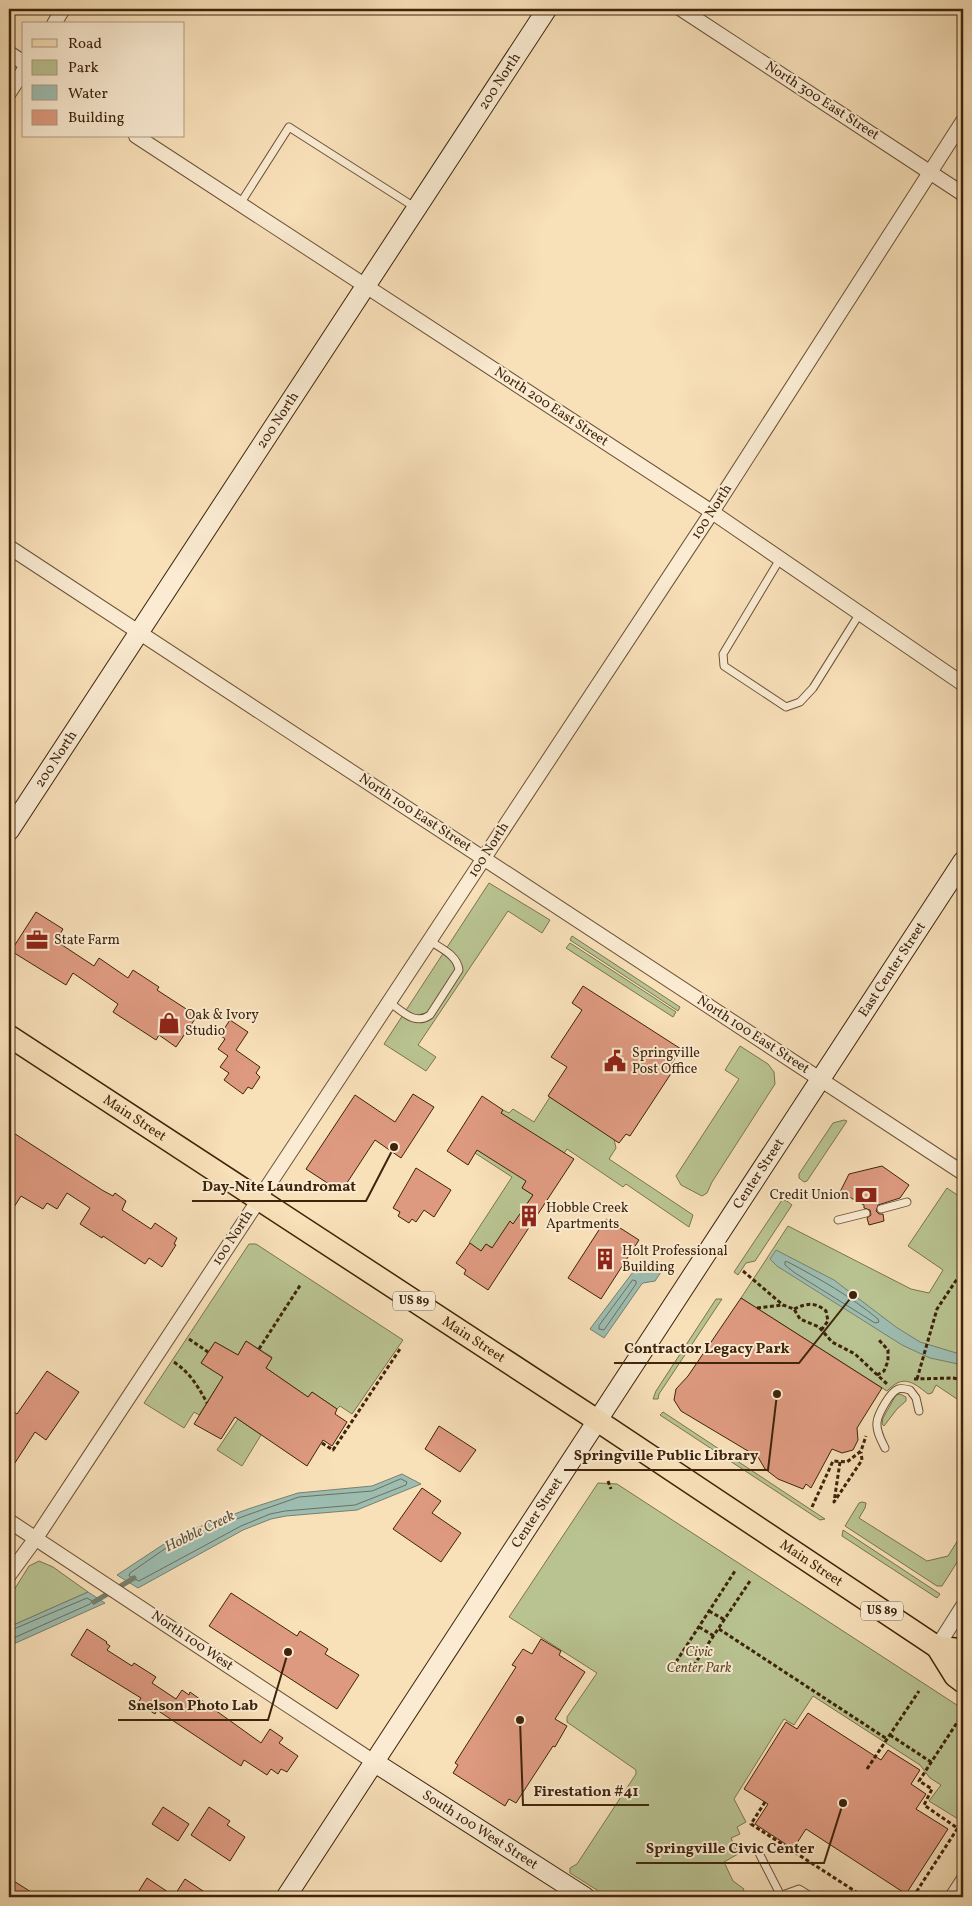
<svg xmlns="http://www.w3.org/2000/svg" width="972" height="1906" font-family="Vollkorn,serif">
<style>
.green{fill:#b9c392;stroke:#7c744e}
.water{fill:#9dbdb1;stroke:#77806f}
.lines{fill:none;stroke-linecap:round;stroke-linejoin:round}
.shore{stroke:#6e705e;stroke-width:1}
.stream{stroke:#77806f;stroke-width:5}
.building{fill:#de9a80;stroke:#3e240b}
.lane-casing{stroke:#6c5336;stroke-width:9}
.street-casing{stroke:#6c5336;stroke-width:16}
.secondary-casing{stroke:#3e240b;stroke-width:21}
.primary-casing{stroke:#3e240b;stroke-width:24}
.path{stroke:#3e240b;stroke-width:3;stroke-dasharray:4 2.5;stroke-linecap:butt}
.lane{stroke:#faebd2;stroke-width:7}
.street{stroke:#faebd2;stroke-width:14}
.secondary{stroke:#faebd2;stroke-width:19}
.primary{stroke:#f8e0b9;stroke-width:21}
.labels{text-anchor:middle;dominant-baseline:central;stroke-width:4;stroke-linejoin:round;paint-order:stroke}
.shield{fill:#faebd2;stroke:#766047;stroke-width:1}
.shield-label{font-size:12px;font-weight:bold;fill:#3e240b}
.street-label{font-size:14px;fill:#3e240b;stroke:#faebd2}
.poi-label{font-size:14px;fill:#3e240b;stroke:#faebd2;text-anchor:start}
.park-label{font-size:14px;font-style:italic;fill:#5d4c2d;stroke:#faebd2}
.water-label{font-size:15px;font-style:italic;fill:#5a523d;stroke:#faebd2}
.leader{fill:none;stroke:#3e240b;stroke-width:2}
.callout-dot{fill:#3e240b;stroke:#faebd2;stroke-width:2}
.callout-label{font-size:15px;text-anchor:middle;font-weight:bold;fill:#3e240b;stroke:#faebd2;stroke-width:4;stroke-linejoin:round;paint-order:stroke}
</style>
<rect width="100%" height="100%" fill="#f8e0b9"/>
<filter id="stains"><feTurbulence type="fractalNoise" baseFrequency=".004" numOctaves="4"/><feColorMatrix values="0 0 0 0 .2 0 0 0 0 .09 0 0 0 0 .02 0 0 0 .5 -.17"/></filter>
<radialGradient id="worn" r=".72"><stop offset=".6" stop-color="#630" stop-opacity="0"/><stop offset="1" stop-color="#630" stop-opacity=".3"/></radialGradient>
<!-- green -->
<g class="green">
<path d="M489 883 550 920 542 933 508 911 418 1045 436 1057 426 1071 384 1044Z"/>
<path d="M572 936 680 1007 678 1011 570 940Z"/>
<path d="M570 943 676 1012 673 1017 566 948Z"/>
<path d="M740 1046 768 1064 774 1072 775 1084 712 1182 707 1193 702 1196 681 1185 676 1176 739 1079 725 1070Z"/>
<path d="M550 1097 614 1139 616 1148 609 1159 693 1215 689 1227 626 1184 623 1187 567 1149 552 1170 528 1179 522 1188 533 1195 523 1209 516 1226 510 1222 498 1251 486 1244 481 1251 469 1243 512 1177 475 1153 503 1110 509 1113 513 1109 534 1122Z"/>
<path d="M844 1120 847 1121 807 1181 804 1182 799 1178V1174L833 1123Z"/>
<path d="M947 1188 963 1199V1403L936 1385 932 1393 928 1394C913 1382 903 1374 887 1391L741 1298 788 1226 911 1289 929 1293 943 1270 908 1246Z"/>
<path d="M782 1200 787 1201 792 1205 755 1261 746 1263 738 1275 734 1272Z"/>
<path d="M249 1244H256L403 1340 352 1414 340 1406 337 1409 312 1392 308 1397 266 1368 272 1357 246 1341 238 1355 215 1342 201 1363 223 1377 199 1415 194 1412 184 1428 144 1403Z"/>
<path d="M716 1299H722L659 1394 658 1399H653L656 1391Z"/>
<path d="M900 1394 906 1397V1401L897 1409 884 1426 882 1424 883 1418 896 1395Z"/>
<path d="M663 1412 825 1519 820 1520 660 1415Z"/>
<path d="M238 1419 261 1435 242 1466 217 1450Z"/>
<path d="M598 1483 617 1484 963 1709V1822L929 1801 941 1785 930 1778 920 1765 813 1696 794 1725 784 1719 734 1799 746 1822 737 1827 740 1834 731 1838 738 1854 724 1862 733 1881 744 1889 739 1897H608L570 1873V1868L577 1864 636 1774V1770L567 1722V1717L597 1673 509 1617Z"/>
<path d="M862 1502 866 1503 865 1508 859 1518 927 1561 948 1556 963 1532V1553L942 1586H937L845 1526 859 1503Z"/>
<path d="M843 1530 940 1594 937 1598 842 1536Z"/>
<path d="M39 1561 53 1567 88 1592 9 1627V1598L29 1566Z"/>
</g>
<!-- water -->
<g class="water">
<path d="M776 1250 834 1280 896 1327 920 1342 963 1355V1365L930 1358 902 1345 777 1266 770 1259Z"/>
<path d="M665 1266 655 1281 643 1283 641 1285 604 1338 590 1329 633 1272 640 1268Z"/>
<path d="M402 1474 421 1484 357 1510 286 1516 271 1519 243 1530 138 1588 117 1575 164 1544 199 1527 248 1509 298 1493 372 1486Z"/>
<path d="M88 1592 105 1603 9 1646V1627Z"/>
</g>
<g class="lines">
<!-- shore -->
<g class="shore">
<path d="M788 1262C820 1279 850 1296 878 1319L879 1322 875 1323 795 1273 785 1265V1262Z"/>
<path d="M633 1280 636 1281V1284L604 1330 599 1329V1326Z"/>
<path d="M401 1479 407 1482 406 1485 355 1505 285 1511 270 1514 241 1526 139 1581 129 1576 130 1573 166 1548 201 1532 250 1514 299 1497 372 1491Z"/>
<path d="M9 1631 87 1598 92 1601 90 1604 9 1640"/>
</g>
<!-- stream -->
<path class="stream" d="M94 1602 134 1578"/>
</g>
<!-- building -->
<g class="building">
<path d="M36 912 63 929 56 941 94 966 99 958 128 978 133 970 159 987 157 990 197 1016 176 1047 159 1035 156 1040 113 1012 118 1004 73 973 66 985 11 951Z"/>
<path d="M583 986 681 1049 670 1066 674 1069 630 1136 626 1134 619 1143 548 1096 567 1067 551 1057 582 1010 572 1003Z"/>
<path d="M230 1020 248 1032 236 1050 260 1067 256 1073 260 1077 252 1089 248 1087 243 1094 224 1080 229 1073 220 1067 228 1056 218 1049 225 1039 220 1035Z"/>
<path d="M413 1094 434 1107 401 1158 375 1140 341 1192 306 1169 355 1095 395 1122Z"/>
<path d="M482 1096 503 1110 501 1113 574 1159 488 1290 464 1274 466 1270 456 1263 470 1243 481 1251 486 1244 492 1248 510 1221 513 1224 533 1195 522 1188 526 1181 477 1150 468 1165 447 1151Z"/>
<path d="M9 1130 102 1190 113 1196 115 1193 126 1201 122 1210 151 1229 155 1223 177 1238 174 1244 176 1245 162 1267 149 1258 145 1264 103 1236 102 1238 80 1224 90 1208 67 1193 57 1209 47 1203 43 1209 21 1196 9 1215Z"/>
<path d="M882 1166 909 1185 900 1198 878 1205 876 1211 879 1214H883L884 1221 869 1225 867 1218 871 1215 870 1210 864 1208V1205L840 1192 849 1174Z"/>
<path d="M416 1168 451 1190 434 1217 424 1210 416 1222 412 1219 409 1223 398 1216 400 1212 393 1208Z"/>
<path d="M606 1219 639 1240 601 1299 568 1278Z"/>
<path d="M741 1298 882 1388 857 1428 858 1440 853 1450 842 1453 832 1449 811 1488 806 1484 803 1489 778 1479 765 1469 758 1457 681 1411 674 1400 676 1389 688 1376Z"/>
<path d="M246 1341 272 1358 266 1368 308 1397 312 1392 337 1409 335 1414 347 1422 332 1446 323 1440 307 1466 235 1417 221 1439 194 1424 223 1377 201 1363 215 1342 238 1355Z"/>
<path d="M47 1371 79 1392 46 1440 35 1432 9 1472V1409L17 1414Z"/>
<path d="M439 1426 476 1450 460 1472 425 1449Z"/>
<path d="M422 1488 441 1501 432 1513 461 1533 441 1562 393 1529Z"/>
<path d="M231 1593 297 1636 300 1631 328 1649 325 1654 359 1675 337 1709 209 1626Z"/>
<path d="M87 1629 107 1642 106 1643 110 1646 107 1650 132 1666 134 1663 156 1677 152 1683 176 1699 182 1690 189 1695 190 1692 261 1743 270 1729 283 1738 279 1743 298 1756 287 1772 281 1769 278 1774 271 1769 267 1775 244 1760 241 1766 157 1710 155 1714 138 1703 141 1698 71 1655Z"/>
<path d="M541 1639 561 1651 559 1655 585 1672 555 1719 567 1726 555 1747 553 1746 516 1803 509 1799 505 1806 453 1773 458 1765 455 1763 516 1667 512 1665 523 1649 532 1654Z"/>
<path d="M808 1713 881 1760 888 1750 920 1770 911 1784 926 1794 916 1809 948 1829 906 1894 806 1829 793 1849 755 1824 768 1804 744 1789 786 1722 797 1729Z"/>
<path d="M163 1807 189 1824 178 1841 152 1824Z"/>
<path d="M209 1807 230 1821 227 1825 245 1837 230 1861 191 1835Z"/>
<path d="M9 1878 39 1897H9Z"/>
<path d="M147 1878 174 1896 185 1879 212 1897H135Z"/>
</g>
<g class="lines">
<!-- lane casing -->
<g class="lane-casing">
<g id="lane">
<path d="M240 204 289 127 416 208"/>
<path d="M780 559 723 654 724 666 786 707 800 702 813 688 860 613"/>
<path d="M389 1002C402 1011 415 1026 430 1015L459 970C457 955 442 949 430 941"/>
<path d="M881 1209 907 1202"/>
<path d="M838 1220 866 1213"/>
<path d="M885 1448C881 1440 876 1431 877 1422 878 1414 890 1392 898 1389 901 1388 906 1389 910 1390L916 1398 919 1411"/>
<path d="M759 1853 781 1896"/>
<path d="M777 1897 799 1889 812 1897"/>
<path d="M948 1897 963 1874"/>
</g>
</g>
<!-- street casing -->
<g class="street-casing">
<g id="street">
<path d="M681 9 963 194"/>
<path d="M54 24 63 9"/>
<path d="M9 53 24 63"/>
<path d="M9 93 24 70"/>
<path d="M136 136 712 512 963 684"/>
<path d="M9 547 963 1173"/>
<path d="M9 1521 374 1762"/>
<path d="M9 1575 36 1538 88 1459 712 512 963 121"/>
<path d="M937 1647 963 1606"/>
</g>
</g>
<!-- secondary casing -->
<g class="secondary-casing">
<g id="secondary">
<path id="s1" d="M9 831 547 9"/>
<path id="s2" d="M374 1762 585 1897"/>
<path id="s3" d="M286 1897 963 861"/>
</g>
</g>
<!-- primary casing -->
<g class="primary-casing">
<g id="primary">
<path id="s4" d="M9 1036 598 1421 937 1647 955 1676 963 1682"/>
<path d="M937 1647 963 1650"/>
</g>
</g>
<!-- path -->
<g class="path">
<path d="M743 1271 783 1305 794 1309 800 1319 819 1327 832 1342 855 1354 887 1384"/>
<path d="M757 1308 782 1305"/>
<path d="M794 1309C807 1303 815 1302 826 1311L828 1321 822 1329"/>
<path d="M189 1339 208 1352"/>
<path d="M259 1349 301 1284"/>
<path d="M174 1362C190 1373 198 1386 207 1403"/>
<path d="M877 1375 884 1371 888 1361V1350L879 1340"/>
<path d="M914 1379 953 1378 963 1380"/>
<path d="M917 1379 937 1309 963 1270"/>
<path d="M322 1443 333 1450 400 1349"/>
<path d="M840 1462 834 1502 862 1460 861 1452"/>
<path d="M608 1481 611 1489"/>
<path d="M812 1507 833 1461 847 1462 861 1451 866 1436"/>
<path d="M709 1611 725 1620"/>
<path d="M699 1627 714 1636"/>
<path d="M719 1629 887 1739"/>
<path d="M676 1662 735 1571"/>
<path d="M690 1671 750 1581"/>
<path d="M960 1718 919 1781 932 1789 924 1805 963 1832"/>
<path d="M890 1735 931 1762"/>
<path d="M867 1769 919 1691"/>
<path d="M765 1802 751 1824 864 1897"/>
<path d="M913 1897 963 1820"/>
</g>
<!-- lane -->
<use href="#lane" class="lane"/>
<!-- street -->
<use href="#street" class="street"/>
<!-- secondary -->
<use href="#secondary" class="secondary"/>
<!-- primary -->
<use href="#primary" class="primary"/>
</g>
<!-- icons -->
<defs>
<g id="office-bare" transform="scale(1.725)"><path d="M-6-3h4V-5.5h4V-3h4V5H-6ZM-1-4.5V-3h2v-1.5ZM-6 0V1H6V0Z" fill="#8f2418" stroke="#faebd2" stroke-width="2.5" paint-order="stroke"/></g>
<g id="shop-bare" transform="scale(1.725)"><path d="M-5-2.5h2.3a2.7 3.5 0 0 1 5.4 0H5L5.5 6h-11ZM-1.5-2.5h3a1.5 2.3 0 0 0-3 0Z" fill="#8f2418" stroke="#faebd2" stroke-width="2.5" paint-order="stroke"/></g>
<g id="civic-bare" transform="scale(1.725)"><path d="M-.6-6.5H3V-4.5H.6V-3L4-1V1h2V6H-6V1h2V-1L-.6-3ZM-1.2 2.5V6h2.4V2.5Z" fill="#8f2418" stroke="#faebd2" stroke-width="2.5" paint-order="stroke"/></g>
<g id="bank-bare" transform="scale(1.725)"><path d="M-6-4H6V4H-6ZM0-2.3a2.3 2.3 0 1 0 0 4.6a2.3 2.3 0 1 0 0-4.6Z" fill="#8f2418" stroke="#faebd2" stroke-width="2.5" paint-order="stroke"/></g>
<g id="building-bare" transform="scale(1.725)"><path d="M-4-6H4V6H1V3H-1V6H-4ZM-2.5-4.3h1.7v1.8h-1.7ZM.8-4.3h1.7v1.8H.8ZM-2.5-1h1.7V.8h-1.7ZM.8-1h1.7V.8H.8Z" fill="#8f2418" stroke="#faebd2" stroke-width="2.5" paint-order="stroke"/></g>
</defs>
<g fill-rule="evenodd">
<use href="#office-bare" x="37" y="940"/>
<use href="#shop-bare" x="169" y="1023"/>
<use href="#civic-bare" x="615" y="1061"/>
<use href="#bank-bare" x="866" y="1195"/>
<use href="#building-bare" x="529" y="1216"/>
<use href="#building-bare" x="605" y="1259"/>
</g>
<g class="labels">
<!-- shield labels -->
<g class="shield">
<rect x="393" y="1291.5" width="42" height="19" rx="4"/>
<rect x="861" y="1601.5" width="42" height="19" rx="4"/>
</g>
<g class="shield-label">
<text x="414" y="1301">US 89</text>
<text x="882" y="1611">US 89</text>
</g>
<!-- street labels -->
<g class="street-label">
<text stroke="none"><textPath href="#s1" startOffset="896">200 North</textPath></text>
<text transform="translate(822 101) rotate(33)">North 300 East Street</text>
<text transform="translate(551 407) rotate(33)">North 200 East Street</text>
<text stroke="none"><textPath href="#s1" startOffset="491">200 North</textPath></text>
<text transform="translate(712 512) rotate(-57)">100 North</text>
<text stroke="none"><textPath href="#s1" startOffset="86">200 North</textPath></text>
<text transform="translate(415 813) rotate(33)">North 100 East Street</text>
<text transform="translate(489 850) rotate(-57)">100 North</text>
<text stroke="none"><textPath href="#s3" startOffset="1108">East Center Street</textPath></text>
<text transform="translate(753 1035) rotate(33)">North 100 East Street</text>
<text stroke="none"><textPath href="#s4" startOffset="150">Main Street</textPath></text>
<text stroke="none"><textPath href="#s3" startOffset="864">Center Street</textPath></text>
<text transform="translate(233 1238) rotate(-57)">100 North</text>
<text stroke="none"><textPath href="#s4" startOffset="555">Main Street</textPath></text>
<text stroke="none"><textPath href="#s3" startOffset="459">Center Street</textPath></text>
<text stroke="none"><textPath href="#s4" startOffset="960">Main Street</textPath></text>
<text transform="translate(192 1641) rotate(34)">North 100 West</text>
<text stroke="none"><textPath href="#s2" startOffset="126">South 100 West Street</textPath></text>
</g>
<!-- poi labels -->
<g class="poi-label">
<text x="54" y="940">State Farm</text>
<text x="185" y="1015">Oak &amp; Ivory<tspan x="185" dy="16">Studio</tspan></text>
<text x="632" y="1053">Springville<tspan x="632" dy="16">Post Office</tspan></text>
<text x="849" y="1195" text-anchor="end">Credit Union</text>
<text x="546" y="1208">Hobble Creek<tspan x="546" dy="16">Apartments</tspan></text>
<text x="622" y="1251">Holt Professional<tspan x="622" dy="16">Building</tspan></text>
</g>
<!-- park labels -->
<g class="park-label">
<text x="699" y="1652">Civic<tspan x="699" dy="16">Center Park</tspan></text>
</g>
<!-- water labels -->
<g class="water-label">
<text transform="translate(200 1532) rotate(-26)">Hobble Creek</text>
</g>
</g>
<!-- callouts -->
<path class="leader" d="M394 1147L366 1201H192M853 1295L799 1363H614M777 1394L768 1470H564M288 1652L268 1720H118M520 1720L523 1805H649M843 1803L824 1863H636"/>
<g class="callout-dot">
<circle cx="394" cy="1147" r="5"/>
<circle cx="853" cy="1295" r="5"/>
<circle cx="777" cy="1394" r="5"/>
<circle cx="288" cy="1652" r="5"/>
<circle cx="520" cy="1720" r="5"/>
<circle cx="843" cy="1803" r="5"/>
</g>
<g class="callout-label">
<text x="279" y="1191">Day-Nite Laundromat</text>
<text x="707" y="1353">Contractor Legacy Park</text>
<text x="666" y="1460">Springville Public Library</text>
<text x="193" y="1710">Snelson Photo Lab</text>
<text x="586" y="1796">Firestation #41</text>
<text x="730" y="1853">Springville Civic Center</text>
</g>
<!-- margin -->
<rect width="972" height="1906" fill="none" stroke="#f8e0b9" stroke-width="30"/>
<rect x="10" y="10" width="952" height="1886" fill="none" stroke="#3e240b" stroke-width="2.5"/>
<rect x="15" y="15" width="942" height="1876" fill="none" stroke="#3e240b"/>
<!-- legend -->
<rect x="22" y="22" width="162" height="115" fill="#faebd2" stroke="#af9b82"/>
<rect x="32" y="39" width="25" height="8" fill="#f8e0b9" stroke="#af9b82"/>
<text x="68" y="48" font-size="15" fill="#3e240b">Road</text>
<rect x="32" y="60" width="25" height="15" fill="#b9c392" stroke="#af9b82"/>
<text x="68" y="72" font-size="15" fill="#3e240b">Park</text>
<rect x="32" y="85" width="25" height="15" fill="#9dbdb1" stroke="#af9b82"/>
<text x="68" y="98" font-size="15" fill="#3e240b">Water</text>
<rect x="32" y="110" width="25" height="15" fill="#de9a80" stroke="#af9b82"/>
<text x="68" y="122" font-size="15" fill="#3e240b">Building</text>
<rect width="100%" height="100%" filter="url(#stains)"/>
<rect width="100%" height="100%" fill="url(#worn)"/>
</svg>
